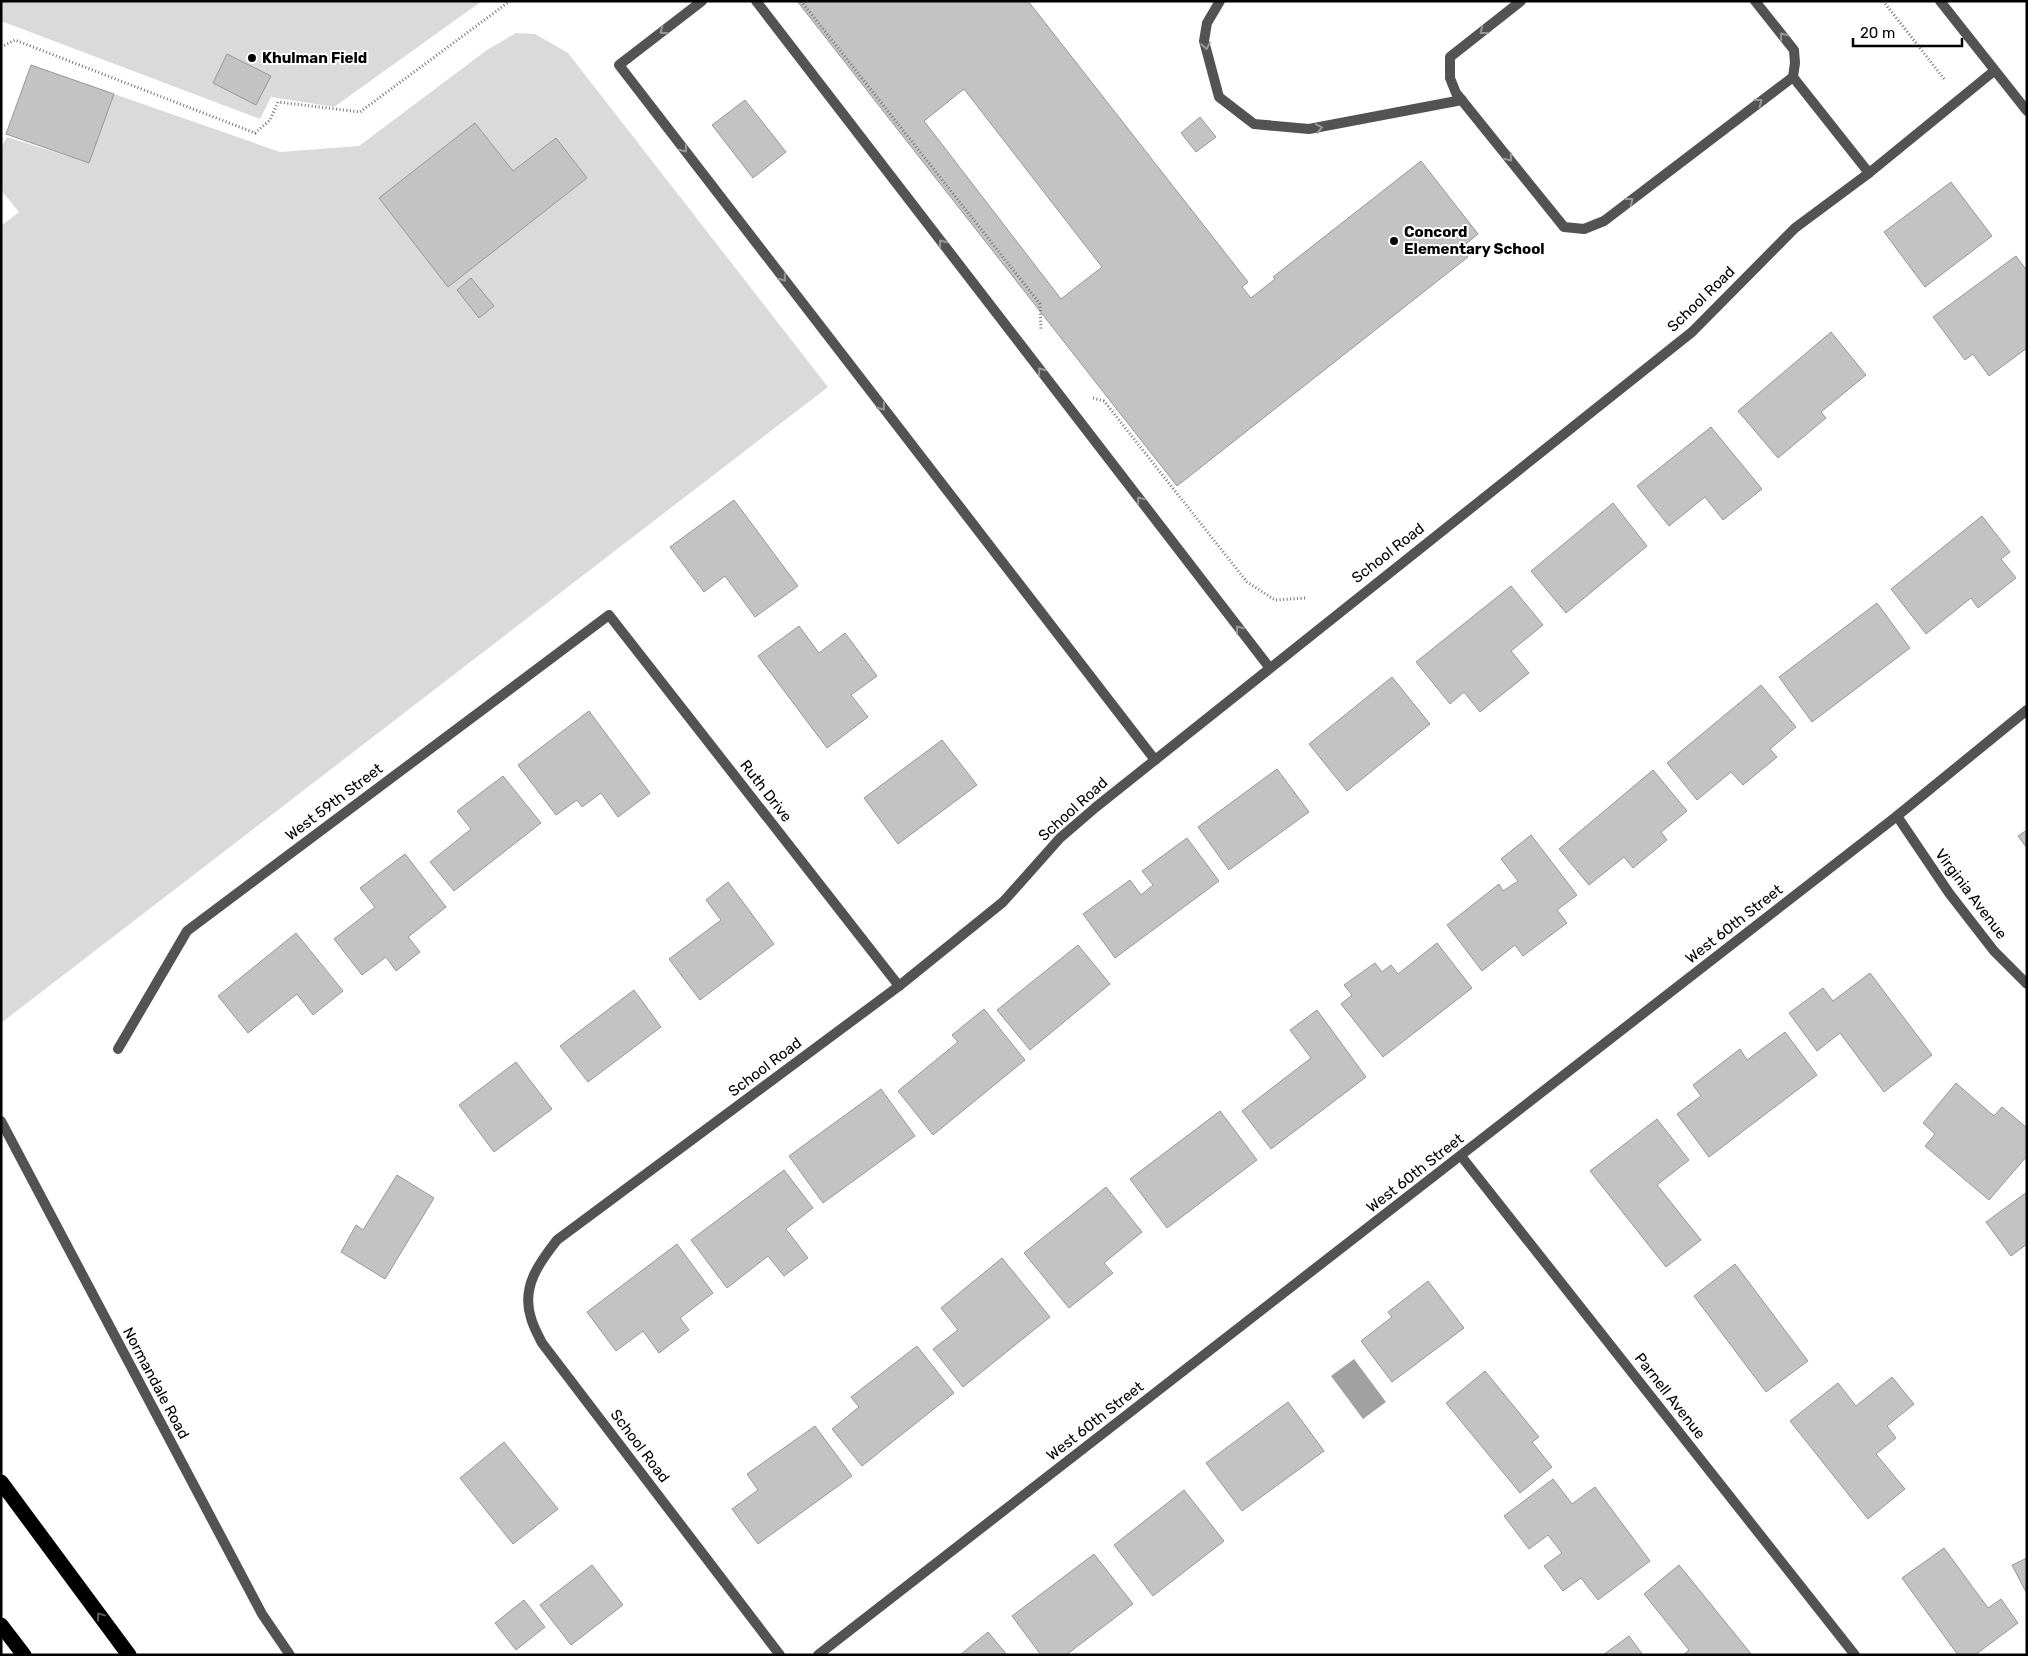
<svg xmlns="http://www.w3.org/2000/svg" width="2028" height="1656" font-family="Rubik,sans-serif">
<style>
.green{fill:#dadada}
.water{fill:#a1a1a1}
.building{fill:#c3c3c3;stroke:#979797;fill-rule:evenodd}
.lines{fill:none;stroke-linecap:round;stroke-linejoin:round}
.path{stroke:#757575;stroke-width:3;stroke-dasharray:1 2.5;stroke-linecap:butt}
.service{stroke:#535353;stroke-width:10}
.minor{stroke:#535353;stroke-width:10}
.tertiary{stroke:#535353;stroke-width:10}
.motorway{stroke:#000;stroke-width:15}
.oneway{stroke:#989898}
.oneway2{stroke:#595959}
.poi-dot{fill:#000;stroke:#fff;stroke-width:2}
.labels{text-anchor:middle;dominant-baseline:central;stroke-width:4;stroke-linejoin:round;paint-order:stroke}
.poi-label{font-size:15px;font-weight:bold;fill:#000;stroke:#fff;text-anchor:start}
.street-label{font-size:15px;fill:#000;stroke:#fff}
</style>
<rect width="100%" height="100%" fill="#fff"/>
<!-- green -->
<g class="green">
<path d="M1 1H482L334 107 271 97 260 119 1 21Z"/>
<path d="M516 33 535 34 568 53 828 387 1 1023V226L19 212 1 190V148L7 137 89 163 114 94 280 152 359 146 487 50Z"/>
</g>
<!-- water -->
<path class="water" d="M1354 1359 1386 1402 1363 1419 1331 1376Z"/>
<!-- building -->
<g class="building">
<path d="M797 1H1028L1248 282 1242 287 1251 298 1275 279 1273 277 1421 161 1478 234 1461 248 1468 257 1177 486ZM964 89 1102 267 1061 299 924 121Z"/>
<path d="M227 54 271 76 256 105 213 83Z"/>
<path d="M31 65 114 94 89 163 6 134Z"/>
<path d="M745 100 786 152 753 178 712 125Z"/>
<path d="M1200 117 1216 137 1196 152 1181 133Z"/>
<path d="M475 123 513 171 556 138 587 178 448 287 379 198Z"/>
<path d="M1951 182 1992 236 1925 287 1884 232Z"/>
<path d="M2016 256 2027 271V348L1989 376 1973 354 1965 360 1933 317Z"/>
<path d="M471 278 494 306 479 318 457 290Z"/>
<path d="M1831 332 1866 375 1821 412 1826 418 1778 458 1738 411Z"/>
<path d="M1711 427 1762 489 1723 520 1705 497 1669 526 1637 486Z"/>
<path d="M734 500 798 586 755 617 725 576 704 592 670 547Z"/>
<path d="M1613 503 1647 546 1566 613 1531 571Z"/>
<path d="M1982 516 2010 552 2001 559 2016 578 1978 608 1971 598 1926 634 1891 589Z"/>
<path d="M1511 586 1543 625 1511 651 1529 673 1480 712 1464 692 1450 704 1416 662Z"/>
<path d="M1877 603 1910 648 1812 722 1779 677Z"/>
<path d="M799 626 819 653 845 633 877 676 851 695 868 717 827 748 758 656Z"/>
<path d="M1392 677 1430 724 1347 791 1309 744Z"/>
<path d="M1761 685 1796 727 1770 749 1777 757 1743 785 1731 772 1697 800 1667 763Z"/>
<path d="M589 711 650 793 618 817 601 793 582 807 577 800 556 815 518 765Z"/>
<path d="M942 740 977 785 898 844 864 798Z"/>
<path d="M1277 769 1309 812 1229 870 1198 827Z"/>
<path d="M1653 770 1687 811 1661 832 1667 840 1633 868 1624 857 1589 885 1559 849Z"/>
<path d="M503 776 541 823 454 891 430 862 471 829 457 811Z"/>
<path d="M2027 830V848L2018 836Z"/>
<path d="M1531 835 1577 895 1557 910 1567 923 1523 956 1515 945 1482 971 1447 925 1499 884 1503 891 1518 881 1501 859Z"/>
<path d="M1187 838 1219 881 1115 958 1083 914 1130 880 1141 895 1153 885 1142 871Z"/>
<path d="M405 854 446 907 408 937 420 952 396 971 386 957 362 975 334 939 375 907 360 888Z"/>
<path d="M728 882 774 944 700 1000 669 959 721 920 706 900Z"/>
<path d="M296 933 343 991 313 1015 297 994 248 1033 218 996Z"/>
<path d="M1437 943 1472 988 1383 1057 1341 1004 1352 995 1344 985 1375 963 1382 972 1391 965 1398 974Z"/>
<path d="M1078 945 1110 984 1030 1050 997 1010Z"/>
<path d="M1870 973 1932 1055 1884 1092 1840 1033 1817 1051 1789 1013 1823 988 1833 1001Z"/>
<path d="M634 990 661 1027 588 1082 560 1046Z"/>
<path d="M984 1009 1025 1060 933 1135 898 1091 958 1042 952 1035Z"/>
<path d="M1317 1010 1366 1077 1271 1149 1242 1111 1311 1058 1290 1030Z"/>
<path d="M1785 1032 1817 1075 1709 1157 1677 1114 1701 1096 1693 1085 1740 1049 1747 1060Z"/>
<path d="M516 1062 552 1109 494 1152 459 1105Z"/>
<path d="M1956 1083 1994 1116 2002 1107 2027 1128V1156L1989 1200 1925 1146 1935 1134 1923 1123Z"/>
<path d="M881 1089 915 1136 823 1203 789 1156Z"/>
<path d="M1220 1111 1257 1160 1167 1228 1130 1179Z"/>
<path d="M1657 1119 1689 1160 1657 1185 1701 1240 1666 1267 1590 1171Z"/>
<path d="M784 1170 813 1208 786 1229 808 1258 784 1276 768 1256 727 1288 691 1240Z"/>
<path d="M397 1175 434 1198 385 1279 341 1252 356 1225 363 1230Z"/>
<path d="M1106 1187 1142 1232 1104 1263 1113 1273 1069 1308 1024 1253Z"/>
<path d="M2027 1192V1244L2011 1256 1986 1222Z"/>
<path d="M677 1244 713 1293 680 1318 689 1330 659 1353 643 1331 616 1351 587 1312Z"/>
<path d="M1002 1258 1050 1317 963 1387 933 1349 958 1330 941 1308Z"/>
<path d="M1735 1264 1808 1361 1766 1392 1694 1296Z"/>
<path d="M1428 1281 1464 1328 1392 1382 1361 1341 1392 1317 1388 1312Z"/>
<path d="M917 1346 954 1393 862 1466 832 1429 859 1407 851 1397Z"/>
<path d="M1485 1371 1539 1437 1532 1442 1552 1467 1520 1493 1446 1403Z"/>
<path d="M1892 1377 1914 1404 1887 1426 1896 1438 1876 1454 1905 1489 1868 1519 1790 1421 1838 1383 1856 1406Z"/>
<path d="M1288 1402 1324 1451 1242 1511 1206 1463Z"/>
<path d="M815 1426 852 1476 758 1544 732 1509 758 1490 747 1474Z"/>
<path d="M504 1442 558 1509 513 1544 460 1478Z"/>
<path d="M1553 1479 1572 1504 1595 1487 1650 1561 1598 1600 1581 1578 1563 1591 1544 1566 1562 1553 1548 1535 1529 1549 1504 1516Z"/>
<path d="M1184 1490 1224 1541 1153 1596 1114 1545Z"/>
<path d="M1944 1548 1988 1608 2001 1599 2018 1623 1975 1655H1958L1902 1578Z"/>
<path d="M1094 1554 1133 1604 1066 1655H1041L1012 1616Z"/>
<path d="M2027 1558V1594L2012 1565Z"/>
<path d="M592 1565 623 1605 571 1645 540 1605Z"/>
<path d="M1679 1565 1752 1655H1683L1689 1650 1644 1594Z"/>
<path d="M524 1600 545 1627 516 1650 495 1623Z"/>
<path d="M988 1632 1007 1655H960Z"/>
<path d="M1629 1636 1643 1655H1603Z"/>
</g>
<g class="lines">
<!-- path -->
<g class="path">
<path d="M801 1 1040 304 1041 331"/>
<path d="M1883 1 1945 80"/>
<path d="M1 47 15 40 255 133 270 120 278 102 360 112 510 1"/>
<path d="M1093 398 1104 401 1247 582 1275 600 1307 598"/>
</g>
<!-- service -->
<g class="service">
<path d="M702 1 619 65 1155 760"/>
<path d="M756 1 1269 667"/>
<path d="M1220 1 1207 23 1204 41 1219 97 1254 124 1309 129 1462 100"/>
<path d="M1521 1 1450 57V78L1456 93 1564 227 1584 229 1604 221 1793 77 1795 63 1794 50 1755 1"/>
<path d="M1793 77 1869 173"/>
</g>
<!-- minor -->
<g class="minor">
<path d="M1897 816 1949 893 1994 951 2027 984"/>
<path d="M118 1049 187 931 609 615 899 986"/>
<path d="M1461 1156 1855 1655"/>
<path d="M780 1655 542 1343C538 1335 533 1326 531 1318 521 1287 539 1263 557 1240L899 986 1003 902 1060 838 1096 807 1692 332 1795 228 1869 173 1994 71"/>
<path d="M818 1655 1897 816 2027 710"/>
</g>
<!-- tertiary -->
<g class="tertiary">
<path d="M1940 1 2027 111"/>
<path d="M1 1121 262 1614 290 1655"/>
</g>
<!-- motorway -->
<g class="motorway">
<path d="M1 1482 129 1655"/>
<path d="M1 1625 24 1655"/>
</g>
</g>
<!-- one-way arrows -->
<defs><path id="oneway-chevron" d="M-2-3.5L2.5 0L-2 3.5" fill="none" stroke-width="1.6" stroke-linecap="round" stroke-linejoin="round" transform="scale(1.25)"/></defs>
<g class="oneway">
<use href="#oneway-chevron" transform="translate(663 31) rotate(142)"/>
<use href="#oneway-chevron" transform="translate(1483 31) rotate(142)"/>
<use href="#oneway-chevron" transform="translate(1783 36) rotate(-129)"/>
<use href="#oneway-chevron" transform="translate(1206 46) rotate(80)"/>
<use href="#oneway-chevron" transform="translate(1759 102) rotate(-37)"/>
<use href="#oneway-chevron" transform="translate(1319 128) rotate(-11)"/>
<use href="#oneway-chevron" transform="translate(684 149) rotate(52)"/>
<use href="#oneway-chevron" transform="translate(1509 158) rotate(51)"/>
<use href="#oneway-chevron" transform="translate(1630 201) rotate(-37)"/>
<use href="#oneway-chevron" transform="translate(942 243) rotate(-128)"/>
<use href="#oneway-chevron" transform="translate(783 278) rotate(52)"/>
<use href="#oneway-chevron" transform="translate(1041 371) rotate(-128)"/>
<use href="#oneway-chevron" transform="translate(882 407) rotate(52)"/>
<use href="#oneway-chevron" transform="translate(1140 500) rotate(-128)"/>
<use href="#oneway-chevron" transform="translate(1239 629) rotate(-128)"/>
</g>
<use class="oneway2" href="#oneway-chevron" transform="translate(100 1616) rotate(-127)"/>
<!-- markers -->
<g class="poi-dot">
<circle cx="252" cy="58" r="5"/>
<circle cx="1394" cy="241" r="5"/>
</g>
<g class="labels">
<!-- poi labels -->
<g class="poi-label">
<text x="262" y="58">Khulman Field</text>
<text x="1404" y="232">Concord<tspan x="1404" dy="17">Elementary School</tspan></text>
</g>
<!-- street labels -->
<g class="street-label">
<text transform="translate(1701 299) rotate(-44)">School Road</text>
<text transform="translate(1388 553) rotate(-38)">School Road</text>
<text transform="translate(766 791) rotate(52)">Ruth Drive</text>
<text transform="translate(334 802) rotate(-37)">West 59th Street</text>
<text transform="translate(1073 809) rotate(-42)">School Road</text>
<text transform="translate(1971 894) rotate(53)">Virginia Avenue</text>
<text transform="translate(1734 924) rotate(-38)">West 60th Street</text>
<text transform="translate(765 1067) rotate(-37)">School Road</text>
<text transform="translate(1415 1173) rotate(-38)">West 60th Street</text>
<text transform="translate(156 1383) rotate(62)">Normandale Road</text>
<text transform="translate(1670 1396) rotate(52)">Parnell Avenue</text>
<text transform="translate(1095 1421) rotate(-38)">West 60th Street</text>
<text transform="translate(640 1446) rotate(53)">School Road</text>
</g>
</g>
<!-- border -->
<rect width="2028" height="1656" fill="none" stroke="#000000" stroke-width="5"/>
<!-- scale -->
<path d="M1853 38v8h109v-8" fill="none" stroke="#000000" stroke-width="2.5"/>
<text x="1860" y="38" font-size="15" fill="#000000" stroke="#ffffff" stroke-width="4" paint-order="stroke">20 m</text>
</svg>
